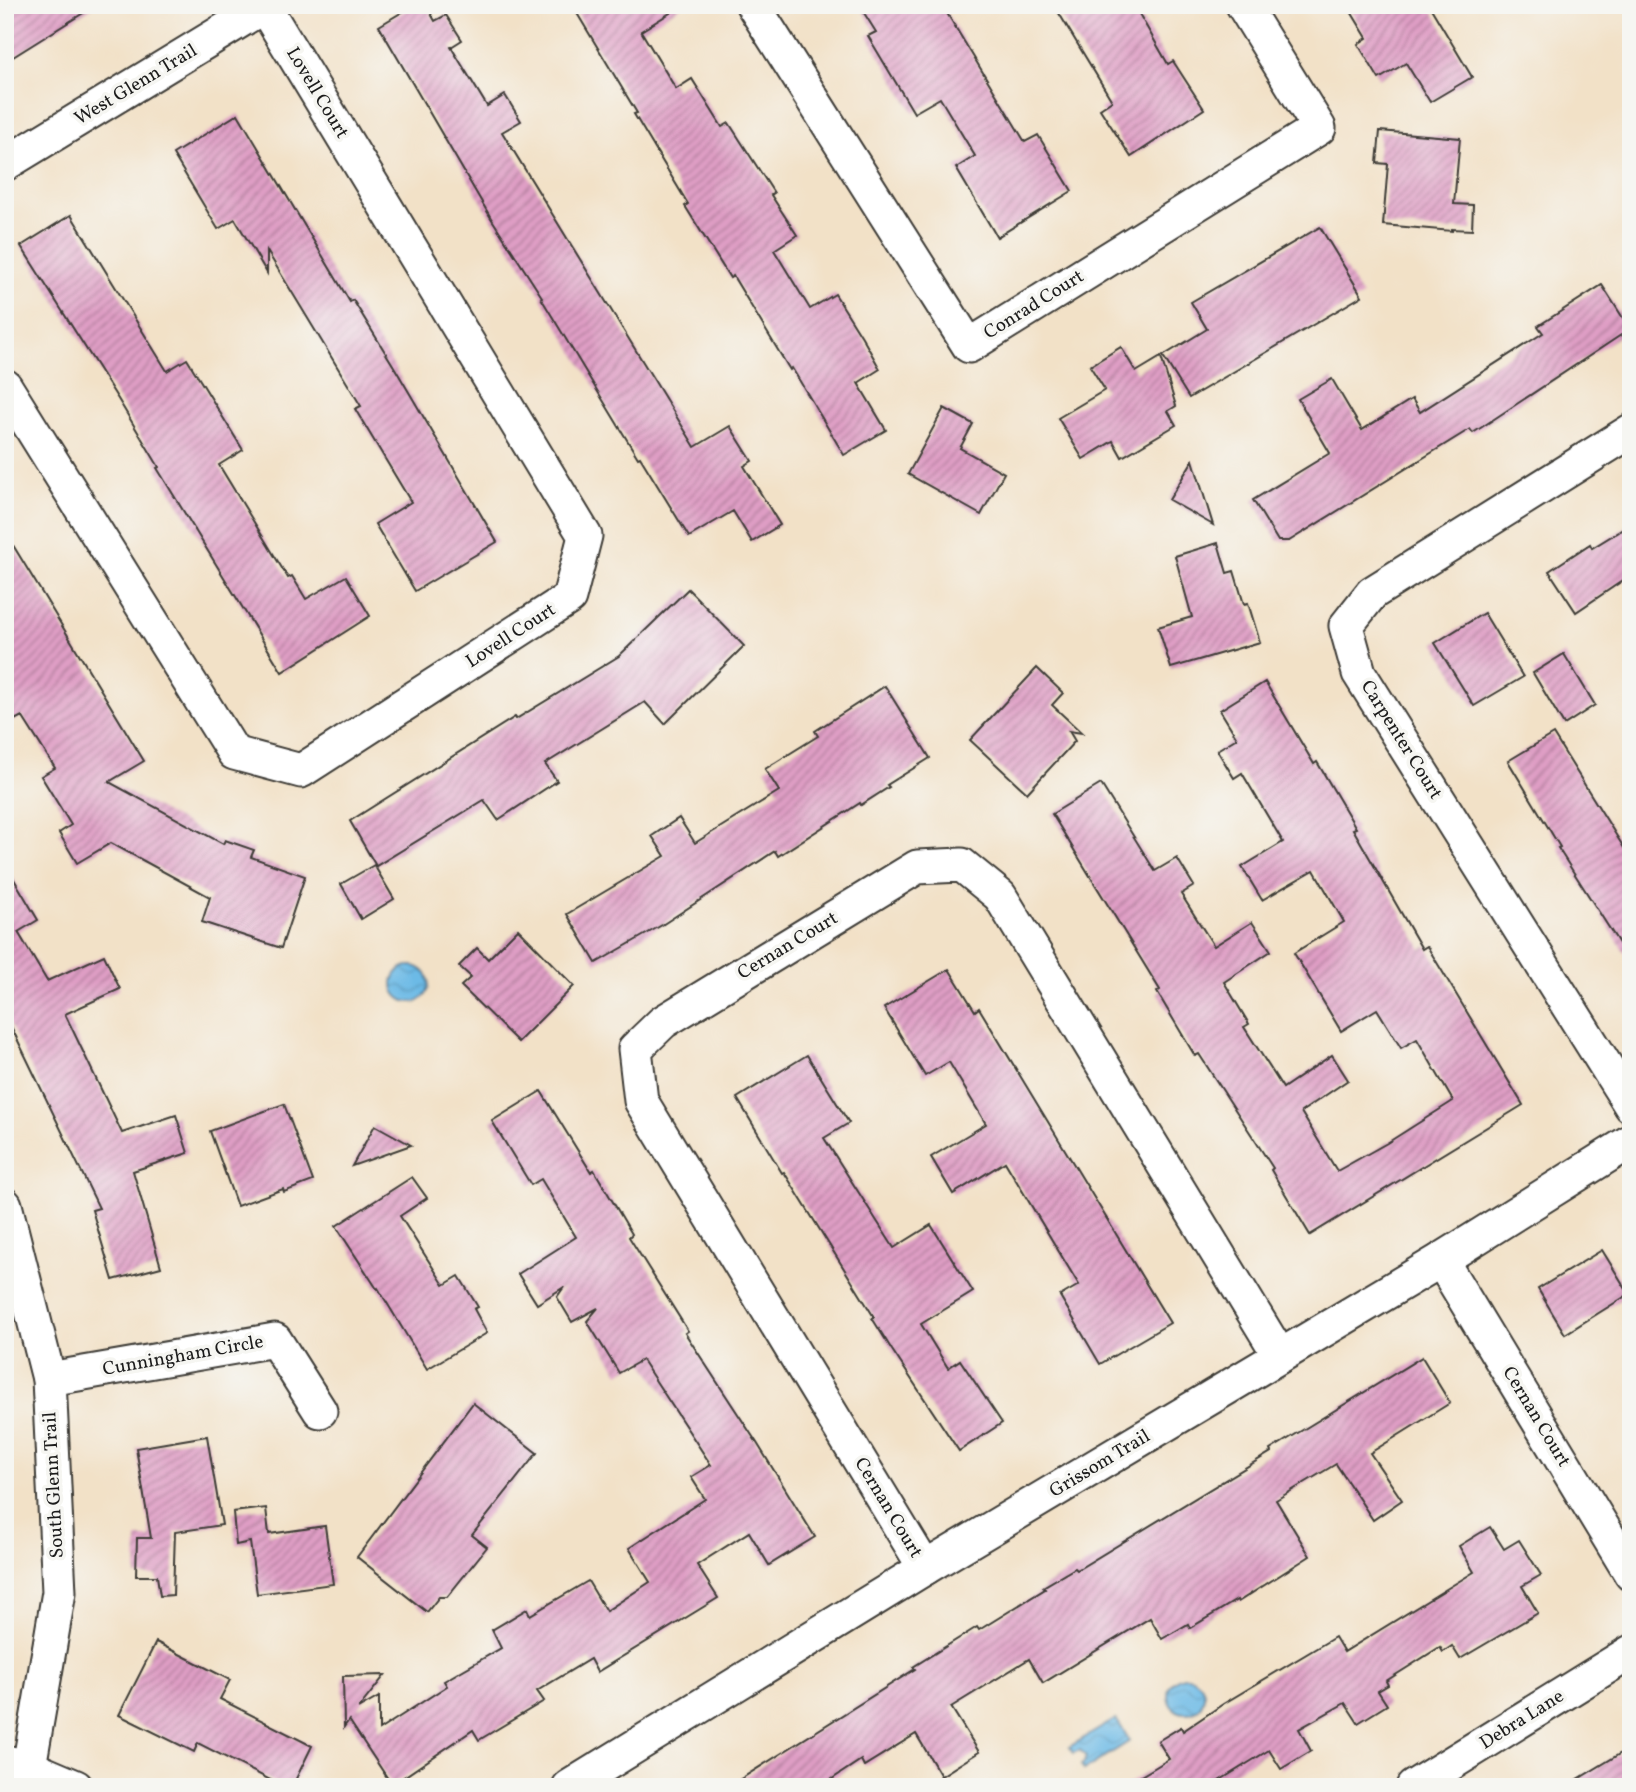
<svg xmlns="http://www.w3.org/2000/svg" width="1636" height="1792" font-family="Vollkorn,serif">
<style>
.water{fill:url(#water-waves);stroke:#446b81;stroke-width:2}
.building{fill:url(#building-hatch)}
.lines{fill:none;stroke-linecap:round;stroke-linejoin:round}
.minor-casing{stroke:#3c3a36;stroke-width:37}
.minor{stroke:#fff;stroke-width:33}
.labels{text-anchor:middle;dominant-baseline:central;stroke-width:7;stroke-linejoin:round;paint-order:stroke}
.street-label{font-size:19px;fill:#1c1c1c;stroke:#f6f6f2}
</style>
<defs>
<pattern id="water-waves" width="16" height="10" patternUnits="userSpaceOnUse" patternTransform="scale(1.75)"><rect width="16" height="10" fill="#6cbae6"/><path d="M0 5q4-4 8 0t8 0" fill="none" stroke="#5d9fc5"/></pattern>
<pattern id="building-hatch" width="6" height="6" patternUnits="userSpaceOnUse" patternTransform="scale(1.75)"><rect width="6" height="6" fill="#df9ec5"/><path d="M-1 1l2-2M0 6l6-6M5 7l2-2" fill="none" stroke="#b4809f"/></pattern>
</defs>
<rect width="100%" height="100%" fill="#f6f6f2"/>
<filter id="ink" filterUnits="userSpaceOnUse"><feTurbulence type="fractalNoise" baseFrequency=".0143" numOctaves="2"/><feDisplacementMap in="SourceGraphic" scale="14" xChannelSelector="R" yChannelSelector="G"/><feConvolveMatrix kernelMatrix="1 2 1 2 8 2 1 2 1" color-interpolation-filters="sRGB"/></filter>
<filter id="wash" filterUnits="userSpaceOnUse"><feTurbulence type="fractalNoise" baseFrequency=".00686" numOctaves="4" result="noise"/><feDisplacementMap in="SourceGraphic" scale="28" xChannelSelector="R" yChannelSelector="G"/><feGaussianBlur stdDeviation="1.57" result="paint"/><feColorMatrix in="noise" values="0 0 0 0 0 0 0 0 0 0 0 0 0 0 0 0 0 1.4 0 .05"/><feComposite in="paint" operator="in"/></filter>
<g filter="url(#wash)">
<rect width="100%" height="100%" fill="#f2e1c7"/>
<!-- water -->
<g class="water">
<circle cx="411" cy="984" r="18"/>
<circle cx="1186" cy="1695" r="18"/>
<path d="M1116 1719 1130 1741 1084 1770 1081 1765 1084 1763 1086 1756 1080 1750 1073 1753 1069 1747Z"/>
</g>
<g id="blocks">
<!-- building -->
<g class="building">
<path d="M5 5H96L5 62Z"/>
<path d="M414 5H426L435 21 446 15 462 40 451 47 487 106 505 95 521 121 502 132 695 447 730 426 752 461 744 466 780 525 752 542 733 511 689 537 640 457 638 458 541 298 542 297 491 218 379 26Z"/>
<path d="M572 5H683L641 31 676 89 692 79 722 127 729 123 774 193 771 195 797 235 774 250 810 309 835 294 862 337 880 369 858 383 886 430 844 455 792 368 790 370 733 276 730 278 685 206 688 204 634 114 637 113Z"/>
<path d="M859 5H942L1025 142 1038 135 1072 191 997 237 956 168 975 156 940 98 914 113 868 36 876 32Z"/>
<path d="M1054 5H1134L1168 64 1173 61 1204 109 1131 157 1100 109 1112 101Z"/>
<path d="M1347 5H1429L1472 77 1430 102 1406 63 1379 79 1358 44 1367 38Z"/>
<path d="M238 114 350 302 353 300 393 365 497 542 415 591 375 524 411 502 355 409 361 406 267 251V273L235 219 218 229 173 154Z"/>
<path d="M1380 131 1460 138 1454 204 1473 205 1472 230 1452 229V231L1383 225 1388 164 1377 163Z"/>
<path d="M71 215 167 371 187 359 243 450 219 465 288 578 292 576 306 599 346 576 370 616 282 672 157 468 159 467 118 399 21 246Z"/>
<path d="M1320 227 1362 296 1189 398 1163 356 1207 329 1191 302Z"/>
<path d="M1602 285 1630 329 1473 433 1470 429 1289 541H1278L1253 500 1330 453 1298 399 1332 379 1362 430 1412 399 1420 412 1543 333 1538 326Z"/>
<path d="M1121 347 1136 372 1161 357 1176 406 1168 411 1176 425 1122 457 1113 441 1083 459 1058 418 1105 390 1090 366Z"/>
<path d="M944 408 973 424 960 448 1004 473 981 515 908 474Z"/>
<path d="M1193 460 1213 525 1169 500Z"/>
<path d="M1631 524V575L1576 612 1549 571 1590 544 1592 548Z"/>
<path d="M5 532 144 761 109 782 223 844 225 840 254 850 251 857 305 876 281 948 202 922 210 897 111 843 77 863 59 833 71 825 41 776 55 768 22 716 5 725Z"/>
<path d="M1218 543 1227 573 1234 571 1244 604 1248 603 1260 642 1171 668 1158 627 1192 617 1175 556Z"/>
<path d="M688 589 744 646 665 724 645 702 545 764 557 781 498 820 484 800 376 866 350 821 515 717 516 719 619 656Z"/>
<path d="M1484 613 1523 677 1474 706 1435 643Z"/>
<path d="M1564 654 1595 705 1564 725 1533 673Z"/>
<path d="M1037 668 1063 693 1052 705 1082 733 1069 731 1075 741 1027 793 970 740Z"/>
<path d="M1265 682 1314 764 1317 762 1356 828 1353 829 1422 949 1427 946 1523 1105 1310 1235 1271 1170 1273 1168 1199 1054 1195 1056 1157 992 1160 990 1052 814 1101 784 1155 871 1177 858 1194 886 1181 894 1214 946 1252 922 1271 951 1224 982 1249 1024 1244 1027 1283 1088 1332 1055 1348 1080 1301 1112 1337 1171 1387 1143 1453 1101 1417 1039 1401 1048 1377 1009 1341 1031 1294 953 1344 922 1314 870 1262 900 1242 867 1283 842 1242 773 1234 778 1217 750 1237 738 1220 710Z"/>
<path d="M885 686 930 758 887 785 889 787 861 805 860 803 778 856 775 851 662 925 596 963 567 914 665 856 652 836 679 818 695 843 779 791 765 769 818 736 815 731Z"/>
<path d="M1553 734 1631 859V962L1558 848 1560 847 1508 761Z"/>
<path d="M5 864 38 920 18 932 47 981 104 955 120 989 65 1014 122 1133 176 1115 188 1153 133 1171 161 1267 113 1280 92 1210 99 1208 5 1014Z"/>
<path d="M374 865 394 899 361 919 341 884Z"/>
<path d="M518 929 574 986 518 1042 461 986 471 977 459 966 477 948 488 959Z"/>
<path d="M949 969 975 1011 979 1008 1170 1323 1100 1364 1060 1296 1079 1285 1005 1162 953 1194 931 1157 986 1124 949 1062 925 1076 884 1008Z"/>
<path d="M807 1055 849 1123 824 1138 894 1248 931 1225 973 1292 921 1324 948 1368 960 1360 1002 1423 959 1451 892 1350 872 1318 874 1317 784 1172 782 1173 737 1098Z"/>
<path d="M541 1091 591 1172 594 1170 632 1234 629 1237 688 1331 685 1333 757 1443 815 1537 769 1565 749 1532 697 1565 718 1598 597 1672 590 1659 537 1691 544 1701 479 1740 473 1730 392 1785 349 1720 344 1727 343 1676 385 1675 358 1709 379 1697V1730L447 1686 444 1681 501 1648 492 1630 527 1609 530 1615 588 1581 606 1611 650 1582 629 1548 705 1499 691 1477 711 1465 642 1360 619 1373 587 1321 598 1308 572 1322 557 1297 564 1287 537 1304 518 1274 576 1237 541 1179 531 1185 492 1121Z"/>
<path d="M284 1104 313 1181 284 1192 283 1189 237 1206 210 1131Z"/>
<path d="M375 1125 411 1145 352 1166Z"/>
<path d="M412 1177 427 1198 400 1216 444 1285 459 1276 478 1307 474 1309 487 1333 427 1369 378 1288 377 1289 336 1226Z"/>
<path d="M1602 1250 1629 1294 1565 1334 1538 1289Z"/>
<path d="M1422 1357 1450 1403 1370 1453 1402 1500 1373 1520 1336 1464 1276 1500 1310 1556 1238 1602 1237 1600 1190 1628 1188 1624 1162 1639 1150 1618 1043 1683 1029 1659 951 1707 979 1752 941 1776 916 1734 864 1766 861 1760 820 1787H728L915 1669 913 1667 977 1627 979 1630 1045 1589 1043 1587 1075 1568 1077 1570 1271 1452 1270 1450Z"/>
<path d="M473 1403 537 1453 472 1535 487 1547 447 1597H439L427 1612 357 1557Z"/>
<path d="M207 1436 222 1525 175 1532 173 1595 160 1596 157 1576H136L137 1538H151L136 1448Z"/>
<path d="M266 1508 269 1534 325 1526 333 1584 257 1594 250 1542 236 1545 233 1512Z"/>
<path d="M1490 1527 1504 1549 1519 1540 1541 1575 1522 1586 1538 1613 1460 1659 1452 1646 1443 1652 1440 1647 1386 1681 1388 1685 1378 1691 1387 1705 1358 1723 1345 1703 1299 1729 1311 1751 1281 1769 1269 1750 1209 1787H1123L1169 1759 1158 1741 1181 1727 1183 1731 1223 1704 1335 1637 1344 1652 1474 1572 1459 1546Z"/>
<path d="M156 1642 230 1680 220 1699 312 1746 292 1787H284L198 1743 194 1752 119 1715Z"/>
<path d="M1631 1747V1787H1565Z"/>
</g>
</g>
</g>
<g filter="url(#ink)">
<use href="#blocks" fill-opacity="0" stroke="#3c3a36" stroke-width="2"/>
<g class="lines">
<!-- minor casing -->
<g class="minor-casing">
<g id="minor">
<path d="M753 5 969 346 1319 128 1243 5"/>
<path d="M5 164 266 5"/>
<path d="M5 386 234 753 301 771 569 598 585 536 264 6"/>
<path d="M1631 431 1372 593 1346 626 1359 673 1631 1106"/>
<path d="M5 1205 49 1379 59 1592 29 1767"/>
<path d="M1441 1260 1631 1574"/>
<path d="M49 1379 275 1340 320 1411"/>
<path d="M925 1568 641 1101 635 1049 663 1022 917 867 962 865 1000 896 1280 1356"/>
<path d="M5 1762 29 1767 76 1787"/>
<path d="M569 1787 925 1568 1441 1260 1631 1141"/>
<path d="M1413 1787 1631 1652"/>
</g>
</g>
<!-- minor -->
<use href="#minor" class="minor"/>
</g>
</g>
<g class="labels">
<!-- street labels -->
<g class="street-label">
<text transform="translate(136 85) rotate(-31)">West Glenn Trail</text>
<text transform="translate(317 93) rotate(59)">Lovell Court</text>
<text transform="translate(1034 305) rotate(-32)">Conrad Court</text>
<text transform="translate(511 636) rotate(-33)">Lovell Court</text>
<text transform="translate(1401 740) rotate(58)">Carpenter Court</text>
<text transform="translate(788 946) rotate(-31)">Cernan Court</text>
<text transform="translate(183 1356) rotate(-10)">Cunningham Circle</text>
<text transform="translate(1536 1417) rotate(59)">Cernan Court</text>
<text transform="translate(1100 1464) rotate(-31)">Grissom Trail</text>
<text transform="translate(54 1485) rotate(-93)">South Glenn Trail</text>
<text transform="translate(888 1508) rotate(59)">Cernan Court</text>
<text transform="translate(1522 1720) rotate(-32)">Debra Lane</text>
</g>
</g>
<!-- margin -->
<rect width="1636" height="1792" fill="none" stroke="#f6f6f2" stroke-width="28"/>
</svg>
